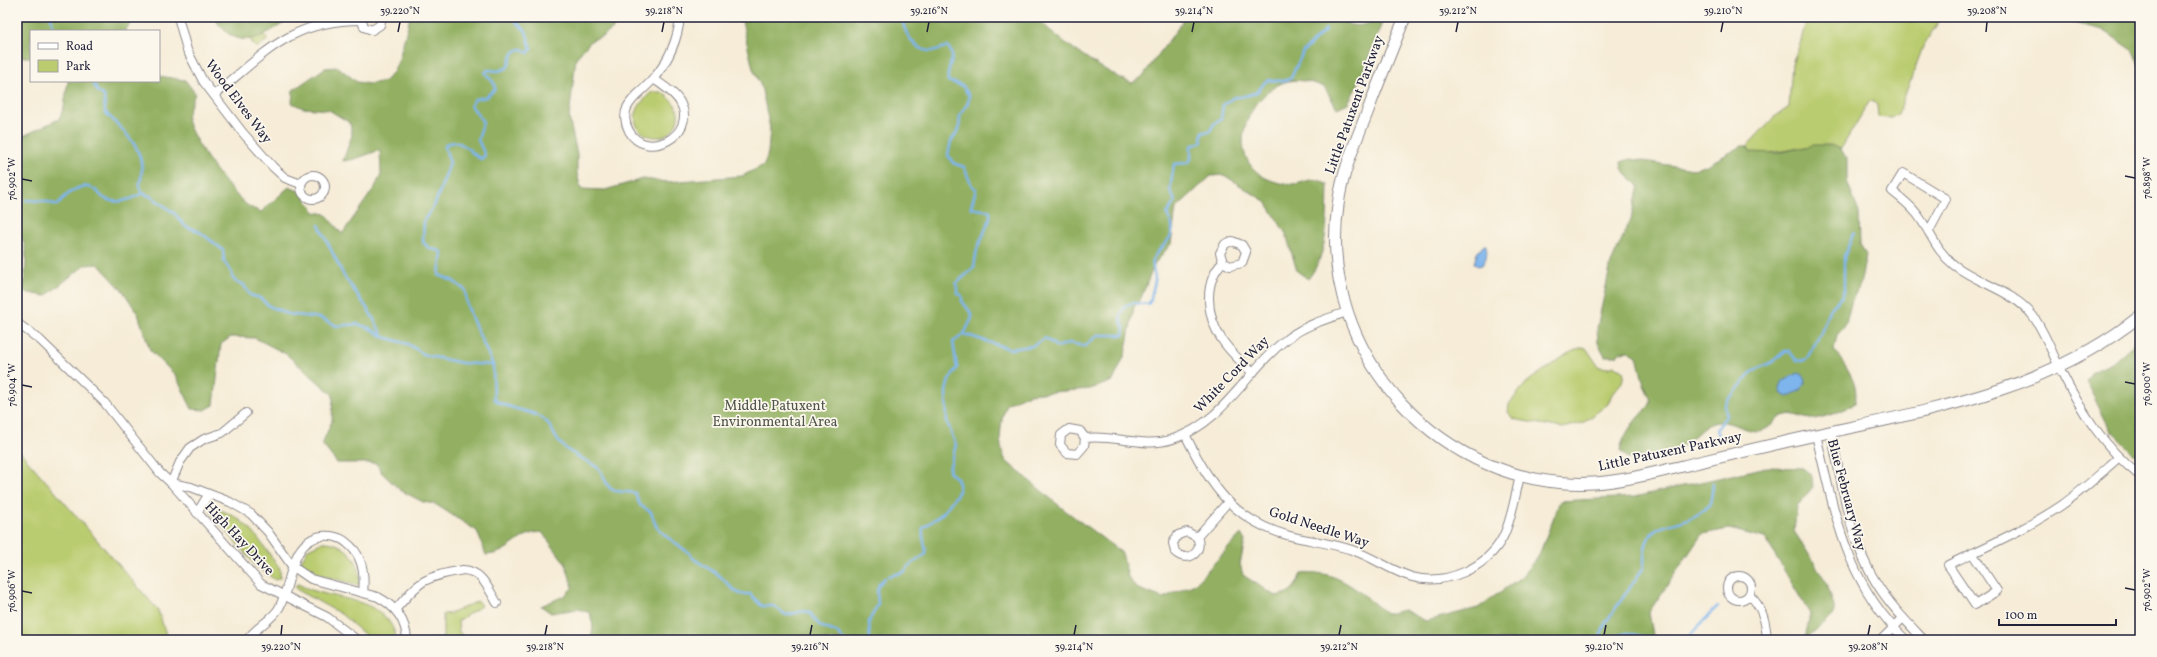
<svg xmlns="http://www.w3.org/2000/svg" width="2157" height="657" font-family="Vollkorn,serif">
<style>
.green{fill:#bacc6f;stroke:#6e7755}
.forest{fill:#93b062;stroke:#5a694e}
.water{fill:#7eb5ed;stroke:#506c94}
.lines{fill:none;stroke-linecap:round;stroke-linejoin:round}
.stream{stroke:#7eb5ed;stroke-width:2.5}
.street-casing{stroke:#8c8789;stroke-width:10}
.secondary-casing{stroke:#8c8789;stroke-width:13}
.street{stroke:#fff;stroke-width:8}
.secondary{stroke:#fff;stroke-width:11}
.ticks{fill:none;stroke:#22223b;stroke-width:1.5}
.labels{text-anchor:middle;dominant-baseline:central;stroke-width:3.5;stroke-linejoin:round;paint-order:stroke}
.street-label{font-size:14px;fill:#22223b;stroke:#fbf7ec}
.park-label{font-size:14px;fill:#50554b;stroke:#fbf7ec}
.neatline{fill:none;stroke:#22223b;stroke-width:1.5}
.ticks-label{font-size:10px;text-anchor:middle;fill:#22223b}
</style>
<rect width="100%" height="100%" fill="#fbf7ec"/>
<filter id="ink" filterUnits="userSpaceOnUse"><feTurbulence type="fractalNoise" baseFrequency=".025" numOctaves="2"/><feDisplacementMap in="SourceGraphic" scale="8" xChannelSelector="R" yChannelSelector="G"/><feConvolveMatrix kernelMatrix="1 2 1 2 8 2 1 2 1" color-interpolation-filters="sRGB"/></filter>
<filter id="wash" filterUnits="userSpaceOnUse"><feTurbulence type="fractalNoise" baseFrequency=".012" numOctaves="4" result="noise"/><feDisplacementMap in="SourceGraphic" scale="16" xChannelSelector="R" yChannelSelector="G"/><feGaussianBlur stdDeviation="0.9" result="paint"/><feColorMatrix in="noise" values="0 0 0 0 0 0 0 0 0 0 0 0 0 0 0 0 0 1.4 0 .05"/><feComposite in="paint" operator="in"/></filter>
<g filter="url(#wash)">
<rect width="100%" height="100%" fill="#f6ecd7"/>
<!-- green -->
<g class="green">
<path d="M234 17H250L268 40 256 48Z"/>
<path d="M1807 17H1942L1924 44 1898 114 1891 118 1878 117 1877 105 1872 101 1869 102 1841 149C1811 139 1782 157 1751 152L1747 146 1773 118 1789 107 1792 63 1800 44Z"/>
<path d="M652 92H662C672 100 682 109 677 122 666 155 607 129 652 92Z"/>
<path d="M1582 347 1586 348 1599 367 1608 368 1614 366 1622 369 1624 374 1622 382 1612 394 1608 404 1583 423 1562 428 1513 419 1508 412 1509 404 1527 382 1567 354Z"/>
<path d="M17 448 158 610 168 640H17Z"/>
<path d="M210 508C246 513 261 543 280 569V578L275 580 256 566 210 512Z"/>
<path d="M323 542C345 541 364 563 359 585L323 576 300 563 308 549Z"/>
<path d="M298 584C332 603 387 593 397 640H371L341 614 296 589V585Z"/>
<path d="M478 601 481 606 458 621 459 632 469 640H430L443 637V614L452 613Z"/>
</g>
<!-- forest -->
<g class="forest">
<path d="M17 17H138L126 29 127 31H31V57H17Z"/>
<path d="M219 17H293C266 34 242 55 217 22Z"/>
<path d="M410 17H615L613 29 603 36 592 40 576 58 569 118 577 154V174L581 189 605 190 643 179 668 182 742 176 764 165 768 153 770 128 761 86 753 69 741 17H1037C1053 37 1107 74 1132 83L1142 77 1186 17H1336C1355 31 1363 25 1384 18L1359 82 1348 103 1337 108 1324 87C1312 82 1298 78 1285 82 1252 93 1226 146 1257 172 1265 180 1282 185 1294 184 1301 184 1310 178 1318 180 1321 180 1325 184 1328 185 1327 217 1329 254 1308 279L1297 271 1286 234 1266 202 1224 175 1211 176 1176 208 1171 244 1155 263 1141 298 1134 307 1125 355 1113 381 1090 389 1029 394 1007 404C1000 421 997 445 1006 461L1062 508 1122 553 1128 577 1136 588 1163 598 1195 584 1241 534 1245 541 1240 564 1243 575 1275 596C1291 594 1296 588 1301 573 1339 569 1360 593 1387 614L1404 610 1426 621 1478 608 1521 577 1539 555 1560 501 1634 497 1767 467 1803 468 1812 476 1813 487 1797 506 1794 531 1827 583 1834 606V615L1805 639 1810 614 1765 538 1729 529 1702 534 1649 612 1653 635 1652 640H591L593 626 590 613 578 609 551 613 541 606 564 596 573 587 565 563 542 532C517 532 512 554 486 555L477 531 435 504 423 502 400 490 382 473 376 463H337L322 444 332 421 333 395 286 354 255 338 231 337 221 344 214 405 205 410 192 409 176 376 150 350 138 314 123 291 98 264 85 265 46 296 23 292C25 268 31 250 17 229V139L59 119 64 107 68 81H159V76L185 80 195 93C193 100 188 110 187 117 187 135 234 198 250 207 253 209 258 210 261 212L289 187 301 192 315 212 326 214 342 234 375 187 381 175 380 150 355 159 343 161 352 135 350 123 329 110 303 108 292 103 293 90 325 68 338 67 357 82 369 84 385 81 394 71 399 59Z"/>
<path d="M2049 17H2140V68L2134 51 2103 30Z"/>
<path d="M1814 145H1831L1841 149 1844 154 1847 160V181L1859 213 1860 244 1866 255 1860 285 1852 300 1845 326 1837 335 1834 349C1844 366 1860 382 1855 403 1850 409 1818 420 1810 419 1801 418 1795 413 1786 415 1775 417 1771 431 1758 431 1743 431 1728 418 1713 423 1700 427 1691 442 1679 448 1665 457 1645 456 1628 458L1620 451C1622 438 1631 425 1640 415 1645 409 1650 408 1651 400L1644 385 1637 356 1629 351 1621 352 1617 356H1605L1598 343 1597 328 1611 263 1631 219 1639 186C1633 179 1621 174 1621 162L1630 159 1693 169 1705 166 1742 146H1747L1751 152 1778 153Z"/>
<path d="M2140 338V460L2111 431 2086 382 2092 372 2112 363Z"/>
</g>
<!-- water -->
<g class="water">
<path d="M1484 245H1486C1487 252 1488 257 1482 265L1477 266 1474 263 1477 253Z"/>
<path d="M1799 373 1803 375 1805 382 1801 390 1787 397 1782 394 1780 389 1783 380Z"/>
</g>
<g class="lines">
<!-- stream -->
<g class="stream">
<path d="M51 17 54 31"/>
<path d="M511 17 526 31 531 49 528 53 522 49C510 50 512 60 507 68L498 71 488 70 485 73 494 83 495 89 486 97 475 99 471 105 483 122 478 140 485 155 481 159C469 153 463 137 446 144L445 147 450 163 435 204 424 220 423 242 429 248 442 252 439 275 453 281 465 290 467 305 473 321 493 365 494 399C511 412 530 408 545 420 553 427 554 439 562 445 572 456 587 459 598 468 605 474 604 483 611 489 616 493 628 491 635 493L640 505 651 512 656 526 666 536 689 553 694 559 720 576 734 590 740 594H750L762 606H774L786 615 804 611 810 613 820 626 838 633 844 640"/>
<path d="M92 81 98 92 104 96 105 112C127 134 150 152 139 187L142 193 152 197 174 213 185 226 200 232 223 250 224 261 232 273V277L236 282 243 284 250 295 260 298 269 306 288 314 320 318 337 326 357 324 369 328 384 337 408 344 425 355 462 363 493 365"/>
<path d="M26 200 45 201 57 205C66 195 80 181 94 189 98 191 100 196 104 198 115 205 132 200 142 193"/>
<path d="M319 225 344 276 369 311 383 336"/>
<path d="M964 334 1010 349 1032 346 1045 338 1057 347 1069 343 1085 346 1098 335H1123L1124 328 1120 318C1125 298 1134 304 1148 304L1151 300C1151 292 1155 286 1155 279 1155 271 1150 264 1154 257 1160 247 1175 239 1172 225 1171 221 1168 218 1167 214L1175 201 1170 190 1174 164 1187 163 1191 159V146L1202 142 1201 137 1203 132H1209L1214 124 1221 119 1223 105 1234 97C1239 98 1255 94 1258 91 1261 88 1263 84 1266 81 1271 78 1281 84 1291 78L1303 52 1326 29"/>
<path d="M1719 436 1717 429 1726 416 1725 405 1728 400 1753 371 1772 362 1785 351H1789C1795 358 1796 363 1806 360L1821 333 1829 310 1841 298 1844 289V257L1853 234"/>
<path d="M889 576 904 572 909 566 926 554C926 544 921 537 923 528L943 513 959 491V484L957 478 950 473 949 469 956 445 947 422 946 391 949 380 957 368 953 342 964 334 972 318 971 313 962 301V296L958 293 956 284 974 267 977 249 990 219V212C984 208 977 211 971 207L976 189 972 186 964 167 953 163 948 155 951 141 959 130 960 115 968 103 969 96 963 86 948 81C945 68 958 58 948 47 941 47 935 52 929 51 914 50 902 30 903 17"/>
<path d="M1601 638 1607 639 1627 633 1660 640"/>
<path d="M870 640 869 621 878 604 877 592 879 584 885 578"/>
<path d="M1599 640 1606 622 1644 567C1642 515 1671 532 1700 513 1703 511 1707 508 1709 505 1712 499 1712 490 1713 483"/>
<path d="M1684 640C1697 630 1706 617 1718 606"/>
</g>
</g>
</g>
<g filter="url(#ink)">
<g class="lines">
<!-- street casing -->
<g class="street-casing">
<g id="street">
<path d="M178 17 187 50 203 81 243 133 273 167 285 178 301 184"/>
<path d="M361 17 364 27 372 30 380 25 382 17"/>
<path d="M654 79C663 86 676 93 681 104 697 135 646 162 629 131 615 104 642 94 654 78 668 61 678 39 680 17"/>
<path d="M214 95C264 54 291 20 361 20"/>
<circle cx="313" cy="187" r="12"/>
<path d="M1929 231 1946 199 1903 173 1892 191C1901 198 1910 205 1917 214 1931 232 1935 250 1954 265 1979 284 2014 291 2033 316 2044 331 2051 350 2059 367 2080 409 2103 447 2140 476"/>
<path d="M1223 262 1220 253 1225 244 1232 241 1242 245 1246 252 1242 263 1230 266 1223 262C1213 272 1209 284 1209 298 1209 332 1230 352 1253 373"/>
<path d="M17 323 40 340 104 402 160 473 171 483 261 584 327 617 357 640"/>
<path d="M1831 432C1842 483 1848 539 1877 584 1890 605 1907 622 1924 640"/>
<path d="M1185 434C1209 484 1233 521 1290 536 1310 541 1331 543 1352 550 1373 557 1391 571 1412 577 1446 586 1487 568 1503 537 1512 519 1515 496 1520 476"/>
<path d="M1816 435C1835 513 1845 582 1906 640"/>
<path d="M1085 438 1084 446 1077 454 1067 453 1060 445 1061 435 1069 429 1080 431 1085 438C1115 434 1143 449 1173 439 1225 422 1247 369 1288 338 1306 325 1326 319 1347 312"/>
<path d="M171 483 191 487 230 502 251 514 268 532 292 566 311 579 378 597C395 606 406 620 407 640"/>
<path d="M171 483 180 462 190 448 204 439 222 433 246 413"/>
<path d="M197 513 208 495"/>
<path d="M1197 537 1187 532 1178 535 1173 543 1175 552C1188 564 1204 552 1197 537L1228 502"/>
<path d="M1972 553 1997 591 1975 605 1948 565C1987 546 2027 529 2062 505 2082 491 2100 474 2118 458"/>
<circle cx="1739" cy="588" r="12"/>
<path d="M1749 595C1763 607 1766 623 1767 640"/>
<path d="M396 609C421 579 425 577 463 570 482 571 488 588 497 603"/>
<path d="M247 640C256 627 271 621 279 608 292 585 289 541 322 536 330 535 341 537 347 543 363 555 365 575 363 593"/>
<path d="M1881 640 1903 618"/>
</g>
</g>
<!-- secondary casing -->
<g class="secondary-casing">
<path id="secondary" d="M1405 17C1392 49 1379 81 1367 113 1355 143 1342 173 1338 205 1316 354 1444 492 1594 483 1624 481 1654 473 1683 466 1725 456 1766 446 1807 437 1924 411 2044 393 2140 316"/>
</g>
<!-- street -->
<use href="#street" class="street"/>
<!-- secondary -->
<use href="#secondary" class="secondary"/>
</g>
</g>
<!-- ticks -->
<path class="ticks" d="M398 32 400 22M662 32 664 22M927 32 929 22M1192 32 1194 22M1456 32 1458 22M1721 32 1723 22M1986 32 1987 22M2125 176 2135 178M22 179 32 181M2125 382 2135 384M22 385 32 387M2125 588 2135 590M22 591 32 593M281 635 282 625M545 635 547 625M810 635 812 625M1074 635 1076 625M1339 635 1341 625M1604 635 1606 625M1868 635 1870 625"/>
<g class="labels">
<!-- street labels -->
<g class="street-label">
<text transform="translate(238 102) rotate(53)">Wood Elves Way</text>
<text transform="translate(1355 105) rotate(-70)">Little Patuxent Parkway</text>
<text transform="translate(1232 375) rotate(-46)">White Cord Way</text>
<text transform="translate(1670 452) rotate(-12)">Little Patuxent Parkway</text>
<text transform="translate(1846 495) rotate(75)">Blue February Way</text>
<text transform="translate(1319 528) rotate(18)">Gold Needle Way</text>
<text transform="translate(239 539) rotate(47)">High Hay Drive</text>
</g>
<!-- park labels -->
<g class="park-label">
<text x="775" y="406">Middle Patuxent<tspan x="775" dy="16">Environmental Area</tspan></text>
</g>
</g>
<!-- margin -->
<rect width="2157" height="657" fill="none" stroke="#fbf7ec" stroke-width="44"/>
<!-- legend -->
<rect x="30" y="30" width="130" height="52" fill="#fbf7ec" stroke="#a4a2a5"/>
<rect x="38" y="43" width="20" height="6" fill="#ffffff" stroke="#a4a2a5"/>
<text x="66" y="50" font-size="12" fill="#22223b">Road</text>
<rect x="38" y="60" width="20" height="12" fill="#bacc6f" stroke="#a4a2a5"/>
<text x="66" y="70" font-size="12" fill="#22223b">Park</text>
<!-- scale -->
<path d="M1999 619v6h117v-6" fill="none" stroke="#22223b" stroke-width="2"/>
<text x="2005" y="619" font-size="12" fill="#22223b" stroke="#fbf7ec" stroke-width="3" paint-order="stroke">100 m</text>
<rect x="22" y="22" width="2113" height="613" class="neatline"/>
<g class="ticks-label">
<text x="400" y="14">39.220°N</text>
<text x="664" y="14">39.218°N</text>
<text x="929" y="14">39.216°N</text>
<text x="1194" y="14">39.214°N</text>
<text x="1458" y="14">39.212°N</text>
<text x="1723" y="14">39.210°N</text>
<text x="1987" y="14">39.208°N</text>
<text transform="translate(2146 178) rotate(-90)" y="4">76.898°W</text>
<text transform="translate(11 179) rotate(-90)" y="4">76.902°W</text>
<text transform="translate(2146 384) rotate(-90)" y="4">76.900°W</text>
<text transform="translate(11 385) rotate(-90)" y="4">76.904°W</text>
<text transform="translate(2146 590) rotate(-90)" y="4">76.902°W</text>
<text transform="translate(11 591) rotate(-90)" y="4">76.906°W</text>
<text x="281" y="650">39.220°N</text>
<text x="545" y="650">39.218°N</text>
<text x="810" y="650">39.216°N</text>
<text x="1074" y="650">39.214°N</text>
<text x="1339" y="650">39.212°N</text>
<text x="1604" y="650">39.210°N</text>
<text x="1868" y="650">39.208°N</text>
</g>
</svg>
